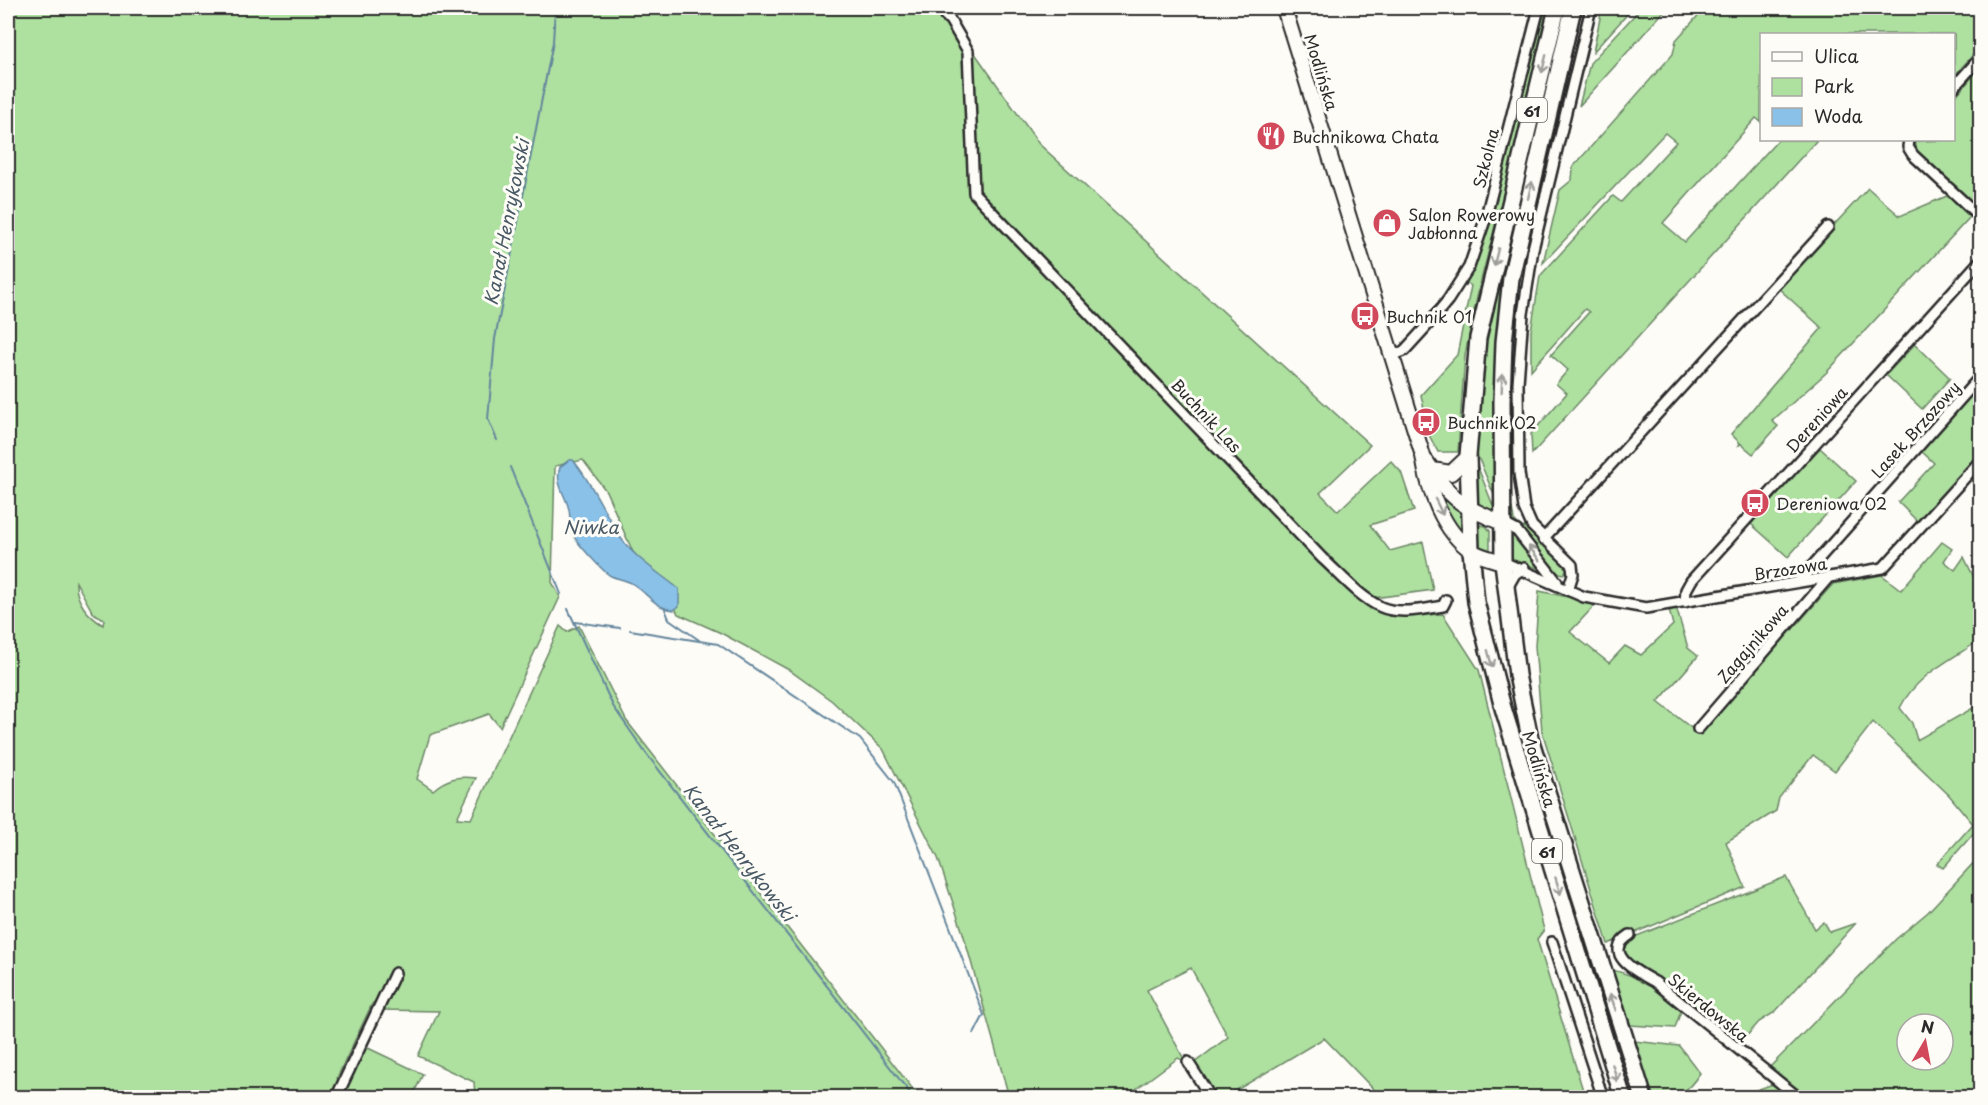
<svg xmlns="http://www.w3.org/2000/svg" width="1988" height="1105" font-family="'Playpen Sans',sans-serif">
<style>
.green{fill:#aee0a0;stroke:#6c8666;stroke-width:1.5;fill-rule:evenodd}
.water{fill:#8ac1e8;stroke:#64859c;stroke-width:1.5}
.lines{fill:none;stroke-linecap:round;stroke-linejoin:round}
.stream{stroke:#64859c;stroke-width:2}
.street-casing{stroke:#2b2b2b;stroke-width:14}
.secondary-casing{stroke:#2b2b2b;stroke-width:18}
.primary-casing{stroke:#2b2b2b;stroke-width:20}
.street{stroke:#fdfcf7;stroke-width:9}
.secondary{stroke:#fdfcf7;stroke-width:14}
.primary{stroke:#fdfcf7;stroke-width:15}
.oneway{stroke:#9e9e9b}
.labels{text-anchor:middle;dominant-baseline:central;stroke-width:6;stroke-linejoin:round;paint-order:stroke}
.shield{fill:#fdfcf7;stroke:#6a6a68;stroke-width:1.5}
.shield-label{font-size:15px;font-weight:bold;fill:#2b2b2b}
.street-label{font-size:16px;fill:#2b2b2b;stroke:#fdfcf7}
.poi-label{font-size:16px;fill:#2b2b2b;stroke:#fdfcf7;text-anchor:start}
.water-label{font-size:18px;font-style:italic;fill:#485864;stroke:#fdfcf7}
</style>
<rect width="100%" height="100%" fill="#fdfcf7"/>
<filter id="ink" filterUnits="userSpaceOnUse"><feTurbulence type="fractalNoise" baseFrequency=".0167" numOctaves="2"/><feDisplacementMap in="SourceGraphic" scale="12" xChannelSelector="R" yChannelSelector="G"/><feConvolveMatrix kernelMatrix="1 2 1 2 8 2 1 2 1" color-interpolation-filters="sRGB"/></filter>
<g filter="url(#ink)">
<!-- green -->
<g class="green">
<path d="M8 8H961L950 18 1039 144 1370 445 1320 493 1338 511 1391 461 1401 472 1414 511 1370 525 1390 551 1423 542 1433 590 1374 598 1370 609 1406 616 1443 614 1479 670 1544 930 1537 939 1585 1097H1381L1324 1038 1225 1097H1213L1193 1064 1228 1037 1191 968 1147 990 1185 1061 1178 1058 1125 1097H1009L963 933 938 858 883 749 832 701 789 670 721 633 678 614 672 602 636 559 606 491 583 460 555 466 552 582 560 597 500 727 489 714 430 735 417 779 433 790C447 778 458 776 476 778L457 818 471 819 560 626 567 632 579 626 626 720 919 1097H475L474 1082 418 1056 439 1011 381 1010 379 998 372 1004 337 1078 339 1081 331 1097H8ZM76 582 93 613 104 619 103 625C88 616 75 601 76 582Z"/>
<path d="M1542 8H1552L1479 288 1465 355 1458 452H1438L1430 437 1421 395 1457 355 1471 286 1466 282 1483 243Z"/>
<path d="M1564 8H1569L1527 179 1496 500 1476 452H1473L1483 345Z"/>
<path d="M1602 8H1633L1593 52Z"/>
<path d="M1641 8H1667L1579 106 1590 63Z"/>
<path d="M1705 8H1928L1932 13 1938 8H1980V47L1954 76V34H1762L1761 122 1756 118 1663 223 1685 242 1778 140H1817L1532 454 1531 434 1567 393 1556 384 1568 370 1551 355 1589 312 1585 309 1531 370V331L1540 276 1613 196 1621 202 1676 142 1665 133 1543 263 1560 190 1572 180 1573 167 1673 54 1676 40Z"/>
<path d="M1980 68V204L1978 207 1917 151 1915 141 1954 140V98Z"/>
<path d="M1868 188 1900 216 1947 196 1970 217 1826 373 1772 421 1778 426 1753 454 1741 444 1739 445 1740 443 1731 434 1822 328 1777 287Z"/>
<path d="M1915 344 1950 378 1922 409 1886 375Z"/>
<path d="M1980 381V457L1920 524 1898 502 1934 463 1919 449Z"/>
<path d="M1820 448 1856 481 1788 557 1751 524Z"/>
<path d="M1475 460 1494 508H1498V516L1474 505Z"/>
<path d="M1437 489 1463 514V535L1449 517Z"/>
<path d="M1509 508H1512L1514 520 1522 528 1527 526C1537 540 1563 555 1567 569L1564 574 1554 572 1510 520Z"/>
<path d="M1480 525 1486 526 1490 531V551L1478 545 1477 529Z"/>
<path d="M1511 531 1518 536 1540 569 1512 560Z"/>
<path d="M1942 542 1952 549 1944 561 1955 570 1964 557 1980 590V640C1951 660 1916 675 1900 708L1912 723 1917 740 1980 704V826L1943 868 1937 864 1973 824 1949 795 1873 722 1835 771 1813 755 1779 798 1776 811 1726 842 1745 887 1608 944 1542 731 1535 646 1539 591 1597 603 1570 632 1609 663 1625 646 1641 655 1673 625 1669 610 1676 607 1688 648 1698 656 1658 702 1699 734 1833 584 1882 575 1901 590Z"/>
<path d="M1980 856V1097H1803L1768 1069 1896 939 1928 912ZM1907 1024H1943V1060H1907Z"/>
<path d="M1786 877 1815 929 1824 922 1830 932 1856 923 1775 1012 1759 1022 1737 1047 1632 966 1623 953 1629 939Z"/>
<path d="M1612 970C1641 976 1659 991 1682 1008L1675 1028 1630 1025Z"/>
<path d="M1634 1041 1679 1046 1700 1073C1684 1097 1679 1095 1652 1097Z"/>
<path d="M368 1048 423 1074 412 1097 340 1098 363 1049Z"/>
<path d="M1773 1084 1793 1097 1734 1098Z"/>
</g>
<!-- water -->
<path class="water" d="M569 460H573C590 480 603 509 617 532 631 556 658 572 679 589V606L674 610C655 608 648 594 633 584 626 580 618 579 611 576 603 572 575 541 572 533 569 524 571 515 568 506 564 493 555 483 560 467Z"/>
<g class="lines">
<!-- stream -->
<g class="stream">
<path d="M497 440 488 419 495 339 553 42 555 8"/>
<path d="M510 467 561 594"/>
<path d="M568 609 613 706 645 752 914 1098"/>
<path d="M665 609 669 619 699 640"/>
<path d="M575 622 620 628"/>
<path d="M630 630 718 644 860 739 894 782 984 1015 974 1034"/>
</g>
<!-- street casing -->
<g class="street-casing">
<g id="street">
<path d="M937 8 950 20 968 51 974 193 1322 558C1340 574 1359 597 1381 607 1399 615 1424 609 1443 606L1446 600"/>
<path d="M1954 87 1980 58"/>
<path d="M1909 140 1908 147 1913 155 1980 217"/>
<path d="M1391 356 1404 351 1425 328 1448 300 1469 267 1485 220 1539 8"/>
<path d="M1504 524 1517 531 1557 582"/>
<path d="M1543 539 1828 227"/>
<path d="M1503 562 1584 597 1646 608 1883 568 1980 461"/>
<path d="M1799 581 1980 377"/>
<path d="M1507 588 1515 574 1524 568"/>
<path d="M1568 590 1573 574 1572 565 1532 526 1524 508 1519 473 1518 383 1523 314 1533 249 1591 8"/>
<path d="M1685 602 1686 590 1691 581 1980 261"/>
<path d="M1698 729 1829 577"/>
<path d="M1630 935C1600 954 1639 973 1655 982L1799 1098"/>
<path d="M1552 942 1603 1098"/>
<path d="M1188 1062 1211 1098"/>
<path d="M336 1098 395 973"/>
</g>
</g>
<!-- secondary casing -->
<g class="secondary-casing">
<g id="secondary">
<path d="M1284 8 1423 456C1428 489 1443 532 1472 551 1481 557 1493 559 1503 562"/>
<path d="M1426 461C1453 502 1458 504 1504 524"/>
<path d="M1432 470 1451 473 1468 457"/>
</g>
</g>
<!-- primary casing -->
<g class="primary-casing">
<g id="primary">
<path d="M1557 8 1478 338 1468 456 1471 550 1476 602 1503 708 1623 1098"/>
<path d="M1573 8 1511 278 1504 342 1502 401 1503 562 1517 675 1530 738 1644 1098"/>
</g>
</g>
<!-- street -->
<use href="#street" class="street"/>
<!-- secondary -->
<use href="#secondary" class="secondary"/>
<!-- primary -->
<use href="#primary" class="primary"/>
</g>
<!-- one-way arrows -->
<defs><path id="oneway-shaft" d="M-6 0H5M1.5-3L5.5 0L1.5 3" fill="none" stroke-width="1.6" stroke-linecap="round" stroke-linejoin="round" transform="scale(1.5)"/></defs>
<g class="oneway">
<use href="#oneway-shaft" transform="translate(1544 64) rotate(104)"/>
<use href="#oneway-shaft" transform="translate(1530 190) rotate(-77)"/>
<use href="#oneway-shaft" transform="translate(1496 257) rotate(104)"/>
<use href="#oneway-shaft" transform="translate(1502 383) rotate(-88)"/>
<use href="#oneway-shaft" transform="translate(1439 507) rotate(64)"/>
<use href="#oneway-shaft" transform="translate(1534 553) rotate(-126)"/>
<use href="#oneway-shaft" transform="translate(1490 659) rotate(76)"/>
<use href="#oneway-shaft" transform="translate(1558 886) rotate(73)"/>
<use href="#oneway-shaft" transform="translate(1613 1002) rotate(-108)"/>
<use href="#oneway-shaft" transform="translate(1615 1073) rotate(73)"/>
</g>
</g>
<!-- icons -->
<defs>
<g id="restaurant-disc" transform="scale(1.5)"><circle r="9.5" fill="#d1495b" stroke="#fdfcf7"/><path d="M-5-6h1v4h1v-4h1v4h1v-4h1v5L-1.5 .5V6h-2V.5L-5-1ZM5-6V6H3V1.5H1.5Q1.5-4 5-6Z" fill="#fff"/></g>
<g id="shop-disc" transform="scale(1.5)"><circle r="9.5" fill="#d1495b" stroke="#fdfcf7"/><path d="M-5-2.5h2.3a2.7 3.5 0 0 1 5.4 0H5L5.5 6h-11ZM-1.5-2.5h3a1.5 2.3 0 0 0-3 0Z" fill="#fff"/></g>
<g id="bus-disc" transform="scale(1.5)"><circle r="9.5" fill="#d1495b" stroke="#fdfcf7"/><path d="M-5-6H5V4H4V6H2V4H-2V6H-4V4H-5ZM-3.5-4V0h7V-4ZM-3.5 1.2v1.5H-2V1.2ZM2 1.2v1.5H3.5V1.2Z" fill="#fff"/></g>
</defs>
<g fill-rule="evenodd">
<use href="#restaurant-disc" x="1271" y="136"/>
<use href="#shop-disc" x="1387" y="223"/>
<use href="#bus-disc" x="1365" y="316"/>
<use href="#bus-disc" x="1426" y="422"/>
<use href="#bus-disc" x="1755" y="503"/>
</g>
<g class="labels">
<!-- shield labels -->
<g class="shield">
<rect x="1517" y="98" width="30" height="24" rx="4.5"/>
<rect x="1532" y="839" width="30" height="24" rx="4.5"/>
</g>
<g class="shield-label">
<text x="1532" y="110">61</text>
<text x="1547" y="851">61</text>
</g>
<!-- street labels -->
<g class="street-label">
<text transform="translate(1322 72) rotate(73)">Modlińska</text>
<text transform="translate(1485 158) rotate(-76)">Szkolna</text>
<text transform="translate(1207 415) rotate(47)">Buchnik Las</text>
<text transform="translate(1816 419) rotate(-48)">Dereniowa</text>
<text transform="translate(1915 429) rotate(-48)">Lasek Brzozowy</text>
<text transform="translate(1790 568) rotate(-9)">Brzozowa</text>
<text transform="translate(1752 643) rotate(-49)">Zagajnikowa</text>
<text transform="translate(1540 769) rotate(73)">Modlińska</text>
<text transform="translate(1709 1007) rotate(39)">Skierdowska</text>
</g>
<!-- poi labels -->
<g class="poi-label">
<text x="1292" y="136">Buchnikowa Chata</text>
<text x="1408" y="214">Salon Rowerowy<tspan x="1408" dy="18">Jabłonna</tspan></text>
<text x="1386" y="316">Buchnik 01</text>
<text x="1447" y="422">Buchnik 02</text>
<text x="1776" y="503">Dereniowa 02</text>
</g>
<!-- water labels -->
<g class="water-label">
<text transform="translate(506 222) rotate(-79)">Kanał Henrykowski</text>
<text x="591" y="526">Niwka</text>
<text transform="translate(740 852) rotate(52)">Kanał Henrykowski</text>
</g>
</g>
<!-- margin -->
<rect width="1988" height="1105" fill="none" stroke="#fdfcf7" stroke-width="30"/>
<rect x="15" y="15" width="1958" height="1075" fill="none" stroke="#2b2b2b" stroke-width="2" filter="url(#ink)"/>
<!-- legend -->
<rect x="1760" y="33" width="195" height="108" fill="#fdfcf7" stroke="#a9a8a5" stroke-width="1.5"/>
<rect x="1772" y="52" width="30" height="9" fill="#fdfcf7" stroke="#a9a8a5" stroke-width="1.5"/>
<text x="1814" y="63" font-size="18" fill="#2b2b2b">Ulica</text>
<rect x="1772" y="78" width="30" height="18" fill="#aee0a0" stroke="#a9a8a5" stroke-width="1.5"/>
<text x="1814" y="93" font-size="18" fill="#2b2b2b">Park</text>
<rect x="1772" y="108" width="30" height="18" fill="#8ac1e8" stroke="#a9a8a5" stroke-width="1.5"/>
<text x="1814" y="123" font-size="18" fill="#2b2b2b">Woda</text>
<!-- north arrow -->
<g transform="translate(1925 1042) rotate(10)"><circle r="28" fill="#fdfcf7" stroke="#a9a8a5" stroke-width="1.5"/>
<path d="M0-4.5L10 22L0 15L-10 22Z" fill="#d1495b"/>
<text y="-9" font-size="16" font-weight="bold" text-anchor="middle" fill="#2b2b2b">N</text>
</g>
</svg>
